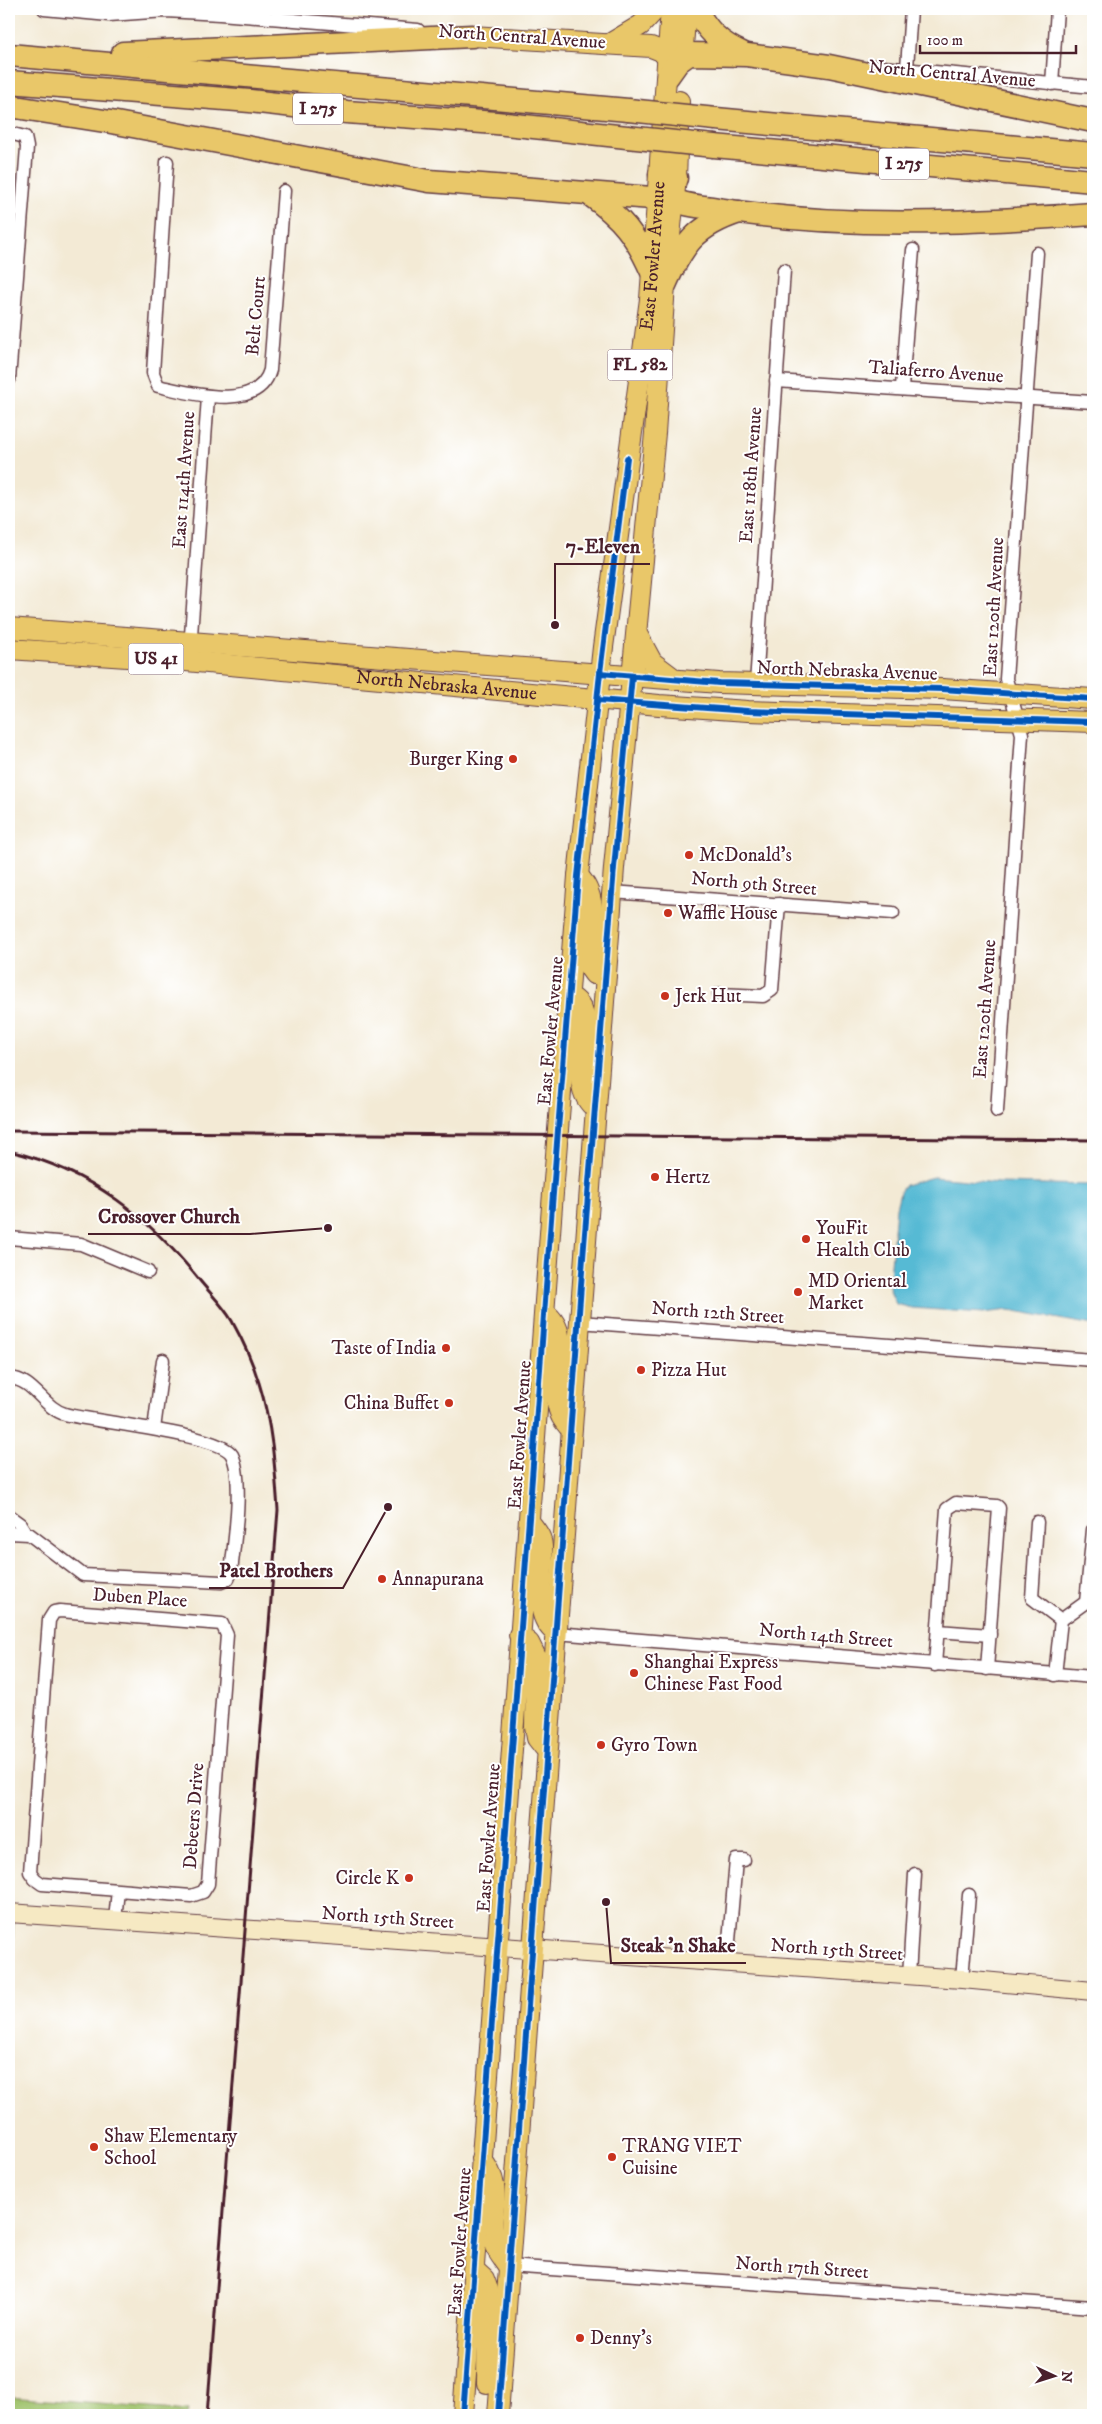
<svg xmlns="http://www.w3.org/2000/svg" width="1102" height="2424" font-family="'IM FELL DW Pica',serif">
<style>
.green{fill:#9fc26b;stroke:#74704b}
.water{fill:#56bad4;stroke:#506c80}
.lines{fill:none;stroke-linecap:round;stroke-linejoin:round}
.street-casing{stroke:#633d44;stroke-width:15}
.secondary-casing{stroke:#633d44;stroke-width:20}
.primary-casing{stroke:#633d44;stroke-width:22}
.highway-casing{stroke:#633d44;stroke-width:25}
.street{stroke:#fff;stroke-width:12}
.secondary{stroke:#f6e9c3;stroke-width:18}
.primary{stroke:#e9c769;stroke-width:20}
.highway{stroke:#e9c769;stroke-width:22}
.rail{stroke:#4a1f2b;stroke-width:3}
.highway-bridge-casing{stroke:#633d44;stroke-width:25;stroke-linecap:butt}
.highway-bridge{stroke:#e9c769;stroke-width:22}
.cycleway-casing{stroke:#fff;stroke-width:9}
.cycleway{stroke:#0057b8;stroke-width:6}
.poi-dot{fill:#c8321e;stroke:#fff;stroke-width:2}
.labels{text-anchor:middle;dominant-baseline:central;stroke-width:4;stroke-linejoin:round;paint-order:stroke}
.shield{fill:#fff;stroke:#80626b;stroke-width:1}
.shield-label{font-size:18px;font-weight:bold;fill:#4a1f2b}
.street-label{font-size:19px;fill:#4a1f2b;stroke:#fff}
.poi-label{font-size:19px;fill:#4a1f2b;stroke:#fff;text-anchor:start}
.leader{fill:none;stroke:#4a1f2b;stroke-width:2}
.callout-dot{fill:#4a1f2b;stroke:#fff;stroke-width:2}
.callout-label{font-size:20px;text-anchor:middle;font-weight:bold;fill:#4a1f2b;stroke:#fff;stroke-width:4;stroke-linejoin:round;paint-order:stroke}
</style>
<rect width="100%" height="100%" fill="#fff"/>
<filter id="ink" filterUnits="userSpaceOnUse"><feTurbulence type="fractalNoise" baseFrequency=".02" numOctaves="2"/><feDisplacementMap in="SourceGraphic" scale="10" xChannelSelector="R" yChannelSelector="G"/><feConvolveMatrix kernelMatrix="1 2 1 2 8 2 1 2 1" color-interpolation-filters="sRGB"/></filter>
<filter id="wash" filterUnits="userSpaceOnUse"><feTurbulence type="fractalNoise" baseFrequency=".0096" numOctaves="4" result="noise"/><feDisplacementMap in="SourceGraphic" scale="20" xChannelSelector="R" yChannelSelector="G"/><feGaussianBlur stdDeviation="1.12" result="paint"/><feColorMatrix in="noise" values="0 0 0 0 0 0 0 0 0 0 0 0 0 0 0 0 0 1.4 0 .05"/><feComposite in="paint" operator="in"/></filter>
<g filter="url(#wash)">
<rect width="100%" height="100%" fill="#f3ead5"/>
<!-- green -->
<g class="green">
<path d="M9 1919 14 1920 9 1993Z"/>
<path d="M9 2397 189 2411 188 2415H9Z"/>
</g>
<!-- water -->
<path class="water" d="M933 1177 999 1183 1093 1185V1325L1009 1310 983 1313 912 1308 896 1304 889 1288 896 1208 900 1192 905 1185Z"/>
</g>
<g filter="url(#ink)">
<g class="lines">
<!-- street casing -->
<g class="street-casing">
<g id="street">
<path d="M44 9 109 15 166 11 220 14 418 30"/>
<path d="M872 66 1093 87"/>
<path d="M907 68 911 9"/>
<path d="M1052 84 1057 9"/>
<path d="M9 133 25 137 27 147 9 380"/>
<path d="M167 162 153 373 158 386C190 393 258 413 270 370L284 191"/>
<path d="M776 381 1093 402"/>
<path d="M902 387 913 250"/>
<path d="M190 649 208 397"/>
<path d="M756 684 784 270"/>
<path d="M612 892 893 913"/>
<path d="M719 994 763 996 772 990 779 904"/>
<path d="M997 1111 1022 734 1006 679 1037 253"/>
<path d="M9 1238 81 1244 148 1272"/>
<path d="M579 1322 1093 1360"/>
<path d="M9 1378C34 1379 43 1408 65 1414 93 1422 221 1434 232 1455 244 1480 234 1544 231 1572L228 1579 221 1582 83 1575 29 1534 9 1533"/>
<path d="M154 1429 163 1360"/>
<path d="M9 1516 20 1524 25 1532"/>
<path d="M1037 1522 1032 1598 1061 1620"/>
<path d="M938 1631 990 1635"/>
<path d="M556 1633 1093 1677"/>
<path d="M935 1665 947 1509 956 1503 997 1506 999 1508 987 1669"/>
<path d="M1055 1675 1061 1620 1086 1602 1093 1530"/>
<path d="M115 1920 118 1890 191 1896 203 1892 208 1884 227 1635 222 1624 60 1611 54 1612 49 1620 30 1872 35 1879 42 1884 118 1890"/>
<path d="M727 1964 736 1860H744"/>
<path d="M909 1976 915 1874"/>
<path d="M962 1979 969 1895"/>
<path d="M508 2266 1093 2307"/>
</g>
</g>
<!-- secondary casing -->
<g class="secondary-casing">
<path id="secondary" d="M9 1913 962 1979 1093 1991"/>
</g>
<!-- primary casing -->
<g class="primary-casing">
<g id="primary">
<path d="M472 36 651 47 661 51 675 66"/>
<path d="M611 43 641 25 656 9"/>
<path d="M682 59 686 9"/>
<path d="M9 628 719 683 942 689 1093 699"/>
<path d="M637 634 652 662 676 680"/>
<path id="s1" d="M9 649 186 661 659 705 748 711 1093 722"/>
<path d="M578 876C602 899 588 938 589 967L594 974 606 975"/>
<path d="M569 996C607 1014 559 1081 596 1109"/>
<path d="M545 1313C576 1335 547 1382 560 1413 561 1418 565 1422 568 1426"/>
<path d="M529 1521C533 1527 540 1534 541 1540 548 1569 528 1612 556 1633"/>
<path d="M519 1635 529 1643 536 1657 535 1727 537 1738 544 1747"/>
<path d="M481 2159C508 2190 485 2215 495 2246 498 2253 504 2260 508 2266"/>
<path d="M473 2269 484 2279 488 2290 487 2383"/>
<path id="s2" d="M463 2415 552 1206 578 876 603 647 650 299 671 9"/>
<path d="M498 2415 614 868 655 433 665 285 676 178 679 101"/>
</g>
</g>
<!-- highway casing -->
<g class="highway-casing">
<g id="highway">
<path d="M696 9C707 31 720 43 742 53"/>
<path d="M123 53 472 36"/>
<path d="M9 55 628 110"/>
<path d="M668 76 678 62 689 54 747 55 829 66 1093 121"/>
<path d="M9 82 250 101 347 112 496 123 627 137"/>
<path d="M9 106 111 122 429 181 652 198 666 194 676 178"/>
<path d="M716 119 1093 154"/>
<path d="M714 146 1093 181"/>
<path d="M660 174C661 181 661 190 667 195 679 206 702 206 718 209 842 229 968 223 1093 214"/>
<path d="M589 194C623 219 635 234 652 272"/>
<path d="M665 285C683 244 696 226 739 212"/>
</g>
</g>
<!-- street -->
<use href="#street" class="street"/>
<!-- secondary -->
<use href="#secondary" class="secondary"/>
<!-- primary -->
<use href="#primary" class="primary"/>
<!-- highway -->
<use href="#highway" class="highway"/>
<!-- rail -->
<g class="rail">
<path d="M9 1131 1093 1140"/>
<path d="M9 1151C91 1170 150 1218 201 1282 211 1294 224 1307 232 1321 242 1339 253 1363 259 1383 272 1424 275 1467 278 1510L207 2415"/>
</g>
<!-- highway-bridge casing -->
<g class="highway-bridge-casing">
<g id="highway-bridge">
<path d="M628 110 716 119"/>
<path d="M627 137 714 146"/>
</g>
</g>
<!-- highway-bridge -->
<use href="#highway-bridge" class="highway-bridge"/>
<!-- cycleway casing -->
<g class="cycleway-casing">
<g id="cycleway">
<path d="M600 673 719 683 942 689 1093 699"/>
<path d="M597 700 748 711 1093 722"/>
<path d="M463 2415 552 1206 578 876 600 673 627 458"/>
<path d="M498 2415 583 1258 614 868 632 676"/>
</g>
</g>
<!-- cycleway -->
<use href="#cycleway" class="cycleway"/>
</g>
</g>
<!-- markers -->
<g class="poi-dot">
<circle cx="513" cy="759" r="5"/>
<circle cx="689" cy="855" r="5"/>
<circle cx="668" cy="913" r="5"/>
<circle cx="665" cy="996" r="5"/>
<circle cx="655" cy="1177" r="5"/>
<circle cx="806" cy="1239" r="5"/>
<circle cx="798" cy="1292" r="5"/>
<circle cx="446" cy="1348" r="5"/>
<circle cx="641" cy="1370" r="5"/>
<circle cx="449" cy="1403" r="5"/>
<circle cx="382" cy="1579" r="5"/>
<circle cx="634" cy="1673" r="5"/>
<circle cx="601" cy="1745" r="5"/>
<circle cx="409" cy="1878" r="5"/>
<circle cx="94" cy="2147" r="5"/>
<circle cx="612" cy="2157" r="5"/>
<circle cx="580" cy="2338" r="5"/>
</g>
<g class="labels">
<!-- shield labels -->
<g class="shield">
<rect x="293" y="93.5" width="50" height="31" rx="4"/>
<rect x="879" y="148.5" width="50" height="31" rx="4"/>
<rect x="607.5" y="349.5" width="65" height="31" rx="4"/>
<rect x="128.5" y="643.5" width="55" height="31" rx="4"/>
</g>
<g class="shield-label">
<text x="318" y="109">I 275</text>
<text x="904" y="164">I 275</text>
<text x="640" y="365">FL 582</text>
<text x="156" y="659">US 41</text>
</g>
<!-- street labels -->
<g class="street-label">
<text transform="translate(522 37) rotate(4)">North Central Avenue</text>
<text transform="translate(952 74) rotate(5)">North Central Avenue</text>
<text stroke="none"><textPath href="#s2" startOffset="2168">East Fowler Avenue</textPath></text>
<text transform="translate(256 316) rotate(-85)">Belt Court</text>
<text transform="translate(936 372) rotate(4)">Taliaferro Avenue</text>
<text transform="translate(751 475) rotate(-86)">East 118th Avenue</text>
<text transform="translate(184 480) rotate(-86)">East 114th Avenue</text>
<text transform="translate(994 607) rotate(-87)">East 120th Avenue</text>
<text transform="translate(847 671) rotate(2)">North Nebraska Avenue</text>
<text stroke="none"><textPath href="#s1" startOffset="439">North Nebraska Avenue</textPath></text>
<text transform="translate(754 884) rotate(5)">North 9th Street</text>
<text transform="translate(985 1009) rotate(-86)">East 120th Avenue</text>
<text transform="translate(551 1031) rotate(-85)">East Fowler Avenue</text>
<text transform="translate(718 1313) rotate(4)">North 12th Street</text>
<text transform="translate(520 1435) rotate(-86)">East Fowler Avenue</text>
<text transform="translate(140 1598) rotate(4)">Duben Place</text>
<text transform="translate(826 1636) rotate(5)">North 14th Street</text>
<text transform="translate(194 1816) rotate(-86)">Debeers Drive</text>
<text transform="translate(489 1838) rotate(-86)">East Fowler Avenue</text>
<text transform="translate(388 1918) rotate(4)">North 15th Street</text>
<text transform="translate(837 1950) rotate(4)">North 15th Street</text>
<text transform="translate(460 2242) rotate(-86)">East Fowler Avenue</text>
<text transform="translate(802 2268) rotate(4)">North 17th Street</text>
</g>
<!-- poi labels -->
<g class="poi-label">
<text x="503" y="759" text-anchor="end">Burger King</text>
<text x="699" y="855">McDonald's</text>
<text x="678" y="913">Waffle House</text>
<text x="675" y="996">Jerk Hut</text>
<text x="665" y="1177">Hertz</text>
<text x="816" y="1228">YouFit<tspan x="816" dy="22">Health Club</tspan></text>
<text x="808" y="1281">MD Oriental<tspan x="808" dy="22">Market</tspan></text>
<text x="436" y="1348" text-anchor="end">Taste of India</text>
<text x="651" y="1370">Pizza Hut</text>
<text x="439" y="1403" text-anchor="end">China Buffet</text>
<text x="392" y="1579">Annapurana</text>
<text x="644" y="1662">Shanghai Express<tspan x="644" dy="22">Chinese Fast Food</tspan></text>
<text x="611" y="1745">Gyro Town</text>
<text x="399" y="1878" text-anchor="end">Circle K</text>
<text x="104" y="2136">Shaw Elementary<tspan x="104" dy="22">School</tspan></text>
<text x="622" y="2146">TRANG VIET<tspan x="622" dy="22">Cuisine</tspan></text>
<text x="590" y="2338">Denny's</text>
</g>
</g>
<!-- callouts -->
<path class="leader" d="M555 625L555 564H650M328 1228L250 1234H88M388 1507L343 1588H209M606 1902L611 1963H746"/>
<g class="callout-dot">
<circle cx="555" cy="625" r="5"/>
<circle cx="328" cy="1228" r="5"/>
<circle cx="388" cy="1507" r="5"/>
<circle cx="606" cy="1902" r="5"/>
</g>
<g class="callout-label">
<text x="603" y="553">7-Eleven</text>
<text x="169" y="1223">Crossover Church</text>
<text x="276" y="1577">Patel Brothers</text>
<text x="678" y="1952">Steak 'n Shake</text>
</g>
<!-- margin -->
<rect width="1102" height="2424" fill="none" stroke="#fff" stroke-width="30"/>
<!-- north arrow -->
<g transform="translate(1054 2376) rotate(94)" stroke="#ffffff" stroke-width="4" paint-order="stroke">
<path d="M0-4L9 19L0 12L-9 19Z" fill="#4a1f2b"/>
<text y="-8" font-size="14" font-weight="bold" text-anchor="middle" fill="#4a1f2b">N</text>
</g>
<!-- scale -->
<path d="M920 45v8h156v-8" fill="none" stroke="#4a1f2b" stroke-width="2.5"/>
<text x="927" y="45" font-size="15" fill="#4a1f2b" stroke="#ffffff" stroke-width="4" paint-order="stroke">100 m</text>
</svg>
